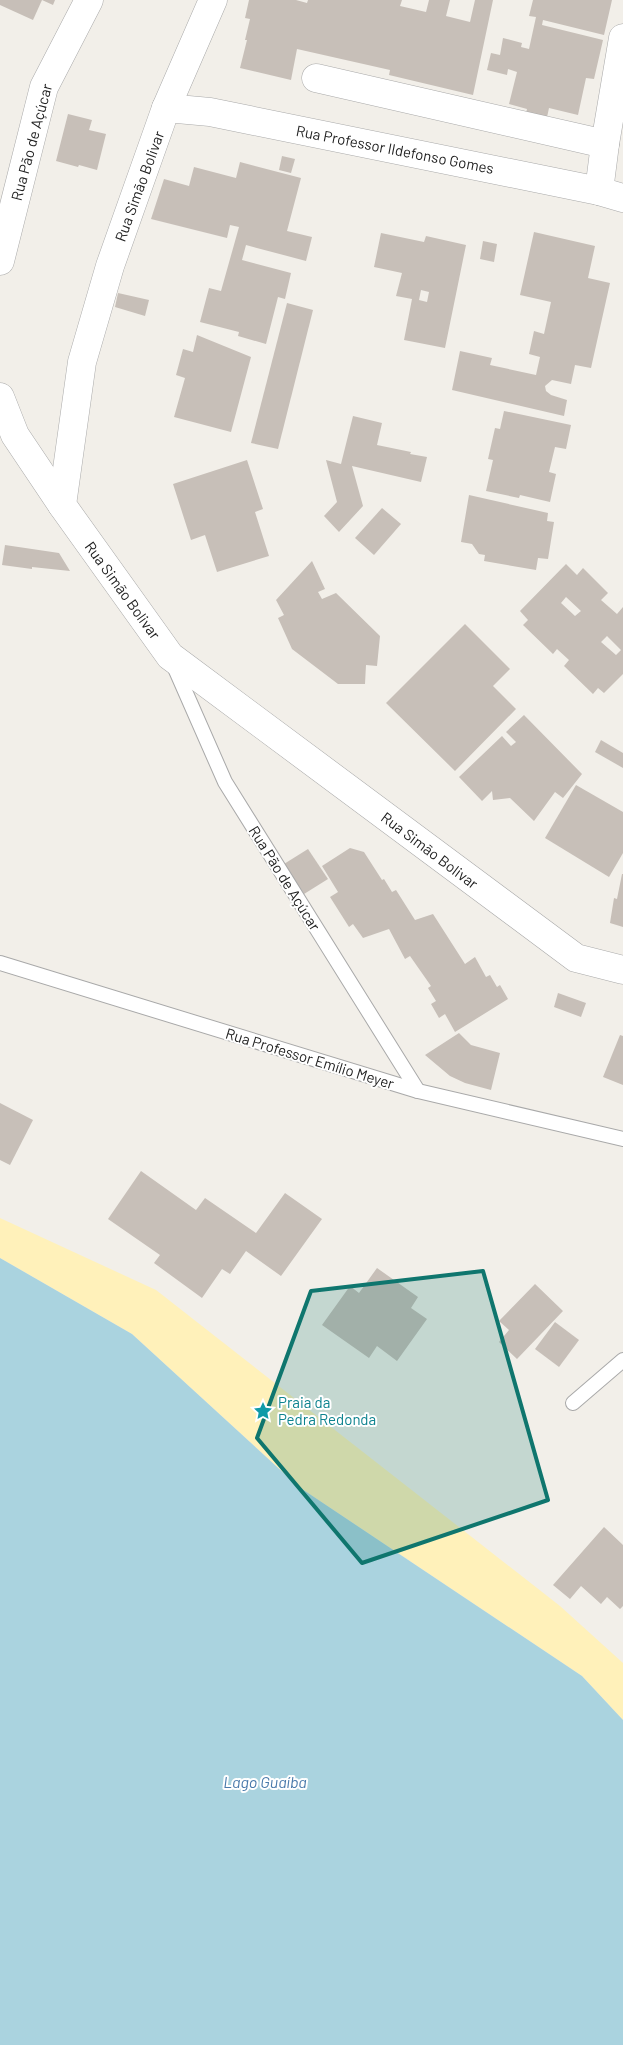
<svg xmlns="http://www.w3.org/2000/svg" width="623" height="2045" font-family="Barlow,sans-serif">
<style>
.sand{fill:#fff1ba}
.water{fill:#aad3df}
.building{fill:#c7bfb8;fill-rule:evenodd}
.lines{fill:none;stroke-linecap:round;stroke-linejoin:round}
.lane-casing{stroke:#a9a9a9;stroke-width:16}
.street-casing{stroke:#a9a9a9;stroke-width:29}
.lane{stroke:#fff;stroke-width:14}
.street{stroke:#fff;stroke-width:28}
.marked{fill:#0f766e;fill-opacity:0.2;stroke:#0f766e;stroke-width:4;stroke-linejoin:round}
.labels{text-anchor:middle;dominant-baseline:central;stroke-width:4;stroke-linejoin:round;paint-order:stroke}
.street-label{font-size:15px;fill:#222;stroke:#fff}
.culture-label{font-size:15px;fill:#0d838f;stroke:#fff;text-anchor:start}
.water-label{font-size:16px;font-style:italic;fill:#4a7aab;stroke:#fff}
</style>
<rect width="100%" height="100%" fill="#f2efe9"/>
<!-- sand -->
<path class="sand" d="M0 1218 156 1290 560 1606 623 1663V1720L582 1676 299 1487 132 1334 0 1258Z"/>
<!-- water -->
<path class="water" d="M0 1258 132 1334 299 1487 582 1676 623 1720V2045H0Z"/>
<!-- building -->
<g class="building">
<path d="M0 0H42L33 20 0 5Z"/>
<path d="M42 0H55L53 5Z"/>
<path d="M249 0H296L307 3 308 0H402L400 6 426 12 429 0H450L446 16 470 22 475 0H493L473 95 389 75 390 70 297 49 291 80 240 68 247 40H245L250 19 245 18Z"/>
<path d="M533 0H612L604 35 543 20 542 25 603 40 594 79 586 78 578 115 549 108 546 122 525 117 527 109 509 104 517 72 508 69 507 75 487 70 491 53 500 55 503 38 522 43 521 47 529 49 536 17 529 16Z"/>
<path d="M68 114 92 120 89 130 106 134 97 170 79 165 78 167 56 161Z"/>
<path d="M282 156 295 159 291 173 279 170Z"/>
<path d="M240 162 301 178 287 231 312 237 306 261 246 245 242 260 291 273 285 299 278 297 266 344 238 336 239 332 200 322 209 288 221 291 239 227 230 225 227 238 151 219 164 179 189 186 194 167 236 178Z"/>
<path d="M534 232 595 246 588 278 610 283 591 368 575 365 571 384 552 380 545 386 546 391 551 395 567 400 564 416 452 390 460 351 492 358 490 365 536 375 540 357 529 354 534 331 544 334 551 302 520 295Z"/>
<path d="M381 233 424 242 426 236 466 245 445 348 404 340 412 299 396 296 402 273 374 267ZM421 290 429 292 427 302 419 300Z"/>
<path d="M483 241 497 244 494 262 480 259Z"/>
<path d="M118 293 149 300 145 316 115 307Z"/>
<path d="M287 303 313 310 278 449 251 443Z"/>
<path d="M197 335 251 357 231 432 174 417 185 378 176 375 183 349 193 352Z"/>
<path d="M504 411 571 425 566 449 555 447 549 472 556 474 550 502 520 495 519 498 486 491 493 460 488 459 495 428 500 429Z"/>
<path d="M353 416 382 423 377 445 411 452 410 454 427 457 421 482 352 466 363 506 339 532 324 516 337 502 326 460 341 464Z"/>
<path d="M247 460 263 509 255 512 269 556 217 572 205 535 191 540 173 484Z"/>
<path d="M469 495 548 513 547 521 554 522 548 559 538 558 536 570 484 561 485 555 479 554 472 544 461 542Z"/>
<path d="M382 508 401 524 374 555 355 538Z"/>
<path d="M5 545 59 553 70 571 32 567V569L2 565Z"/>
<path d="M312 561 325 589 318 592 322 599 336 593 380 636 377 666 366 665 365 684H338L292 649 278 618 284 615 276 600Z"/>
<path d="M566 564 577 575 583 568 608 593 601 600 617 614 623 607V674L604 693 598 688 593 694 564 666 569 660 557 649 553 654 523 625 528 620 520 611ZM566 597 581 611 575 616 561 603ZM607 636 621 650 616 655 601 642Z"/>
<path d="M465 624 510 669 493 686 516 709 455 771 386 703Z"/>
<path d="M524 715 582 774 563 798 555 792 534 821 510 798 493 800 492 791 482 801 459 777 502 736 511 746 516 742 506 732Z"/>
<path d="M601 740 623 753V768L595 752Z"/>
<path d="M576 785 623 812V853L609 877 545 838Z"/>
<path d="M350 848 364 852 382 880 384 879 392 892 396 890 415 920 433 914 465 964 475 957 486 977 490 975 497 987 500 985 508 999 455 1032 445 1014 439 1018 431 1004 436 1001 428 988 431 986 410 956 405 959 389 929 363 938 353 924 349 927 330 897 338 892 322 866Z"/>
<path d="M308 849 328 879 304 894 284 864Z"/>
<path d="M622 874H623V927L610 923 614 898 617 899Z"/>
<path d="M558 993 586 1003 581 1017 554 1007Z"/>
<path d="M459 1033 471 1045 500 1053 491 1090 465 1083 450 1076 425 1055Z"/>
<path d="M620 1035 623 1036V1085L603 1077Z"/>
<path d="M0 1103 33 1120 10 1165 0 1160Z"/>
<path d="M141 1171 196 1210 205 1198 256 1233 285 1193 322 1219 281 1276 246 1251 230 1274 222 1269 202 1298 154 1263 160 1255 108 1219Z"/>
<path d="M377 1268 418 1297 411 1308 427 1319 397 1361 377 1346 369 1358 322 1325 350 1286 359 1293Z"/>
<path d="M535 1284 563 1311 517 1359 499 1342 509 1330 499 1321Z"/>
<path d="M555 1322 579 1340 559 1367 535 1349Z"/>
<path d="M604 1527 623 1545V1606L620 1609 607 1597 601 1604 581 1586 570 1599 553 1585Z"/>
</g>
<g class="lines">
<!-- lane casing -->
<g class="lane-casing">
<g id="lane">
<path d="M174 666 225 782 418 1091"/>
<path d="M0 963 418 1091 623 1139"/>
<path d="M573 1403 623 1360"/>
</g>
</g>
<!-- street casing -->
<g class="street-casing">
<g id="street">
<path d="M213 0 166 108 110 266 82 362 62 505 170 656 576 958 623 970"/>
<path d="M316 78 605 144"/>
<path d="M166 108 210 112 599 191 623 198"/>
<path d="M599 191 605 144 623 38"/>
<path d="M0 261 44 87 89 0"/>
<path d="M0 397 15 435 62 505"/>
</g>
</g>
<!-- lane -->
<use href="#lane" class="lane"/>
<!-- street -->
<use href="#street" class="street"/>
</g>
<!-- marked area -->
<path class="marked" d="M483 1271 548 1500 362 1563 257 1438 311 1291Z"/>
<!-- icons -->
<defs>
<g id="sight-bare" transform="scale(1.5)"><path d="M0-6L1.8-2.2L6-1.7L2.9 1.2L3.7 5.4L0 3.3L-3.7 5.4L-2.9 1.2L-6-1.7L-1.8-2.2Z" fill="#0f9aa8" stroke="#fff" stroke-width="2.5" paint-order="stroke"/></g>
</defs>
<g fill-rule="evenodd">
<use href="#sight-bare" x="263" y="1411"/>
</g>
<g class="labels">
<!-- street labels -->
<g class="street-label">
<text transform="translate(31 142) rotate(-75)">Rua Pão de Açúcar</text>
<text transform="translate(395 149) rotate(11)">Rua Professor Ildefonso Gomes</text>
<text transform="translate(139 186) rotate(-70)">Rua Simão Bolivar</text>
<text transform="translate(123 590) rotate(54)">Rua Simão Bolivar</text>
<text transform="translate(430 850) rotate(37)">Rua Simão Bolivar</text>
<text transform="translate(285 878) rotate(58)">Rua Pão de Açúcar</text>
<text transform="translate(310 1058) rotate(17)">Rua Professor Emílio Meyer</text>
</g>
<!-- culture labels -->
<g class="culture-label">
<text x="278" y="1402">Praia da<tspan x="278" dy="17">Pedra Redonda</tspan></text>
</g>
<!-- water labels -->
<g class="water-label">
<text x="265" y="1781">Lago Guaíba</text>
</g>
</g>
</svg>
